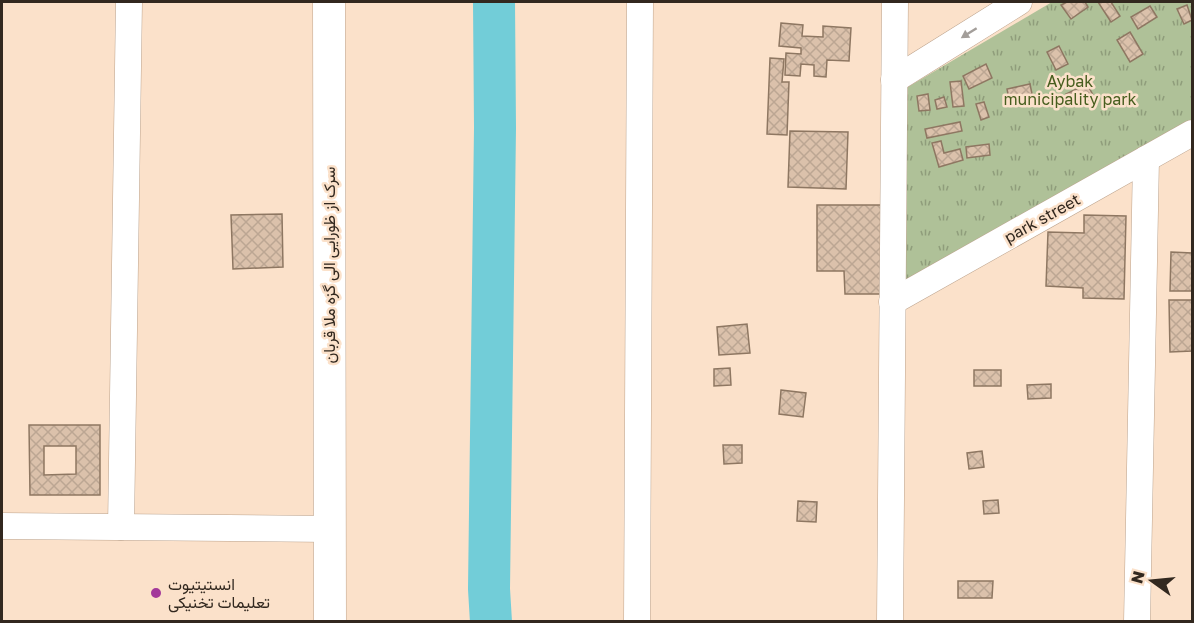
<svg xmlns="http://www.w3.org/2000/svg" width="1194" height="623" font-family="'Golos Text',Vazirmatn,sans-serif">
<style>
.park{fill:url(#park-tufts)}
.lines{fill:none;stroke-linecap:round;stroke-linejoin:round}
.river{stroke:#72cdd8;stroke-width:42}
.building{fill:url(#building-cross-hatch);stroke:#8e7762;stroke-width:1.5;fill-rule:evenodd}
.minor-casing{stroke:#bca38d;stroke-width:27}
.tertiary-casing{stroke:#bca38d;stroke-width:33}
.minor{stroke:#fff;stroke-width:26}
.tertiary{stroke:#fff;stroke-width:32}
.oneway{fill:#a39e9a}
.poi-dot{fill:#a3389a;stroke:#fbe1ca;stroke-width:2}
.labels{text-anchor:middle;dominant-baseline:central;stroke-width:5;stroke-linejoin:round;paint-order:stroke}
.park-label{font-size:16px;fill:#475e1e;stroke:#fbe1ca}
.street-label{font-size:16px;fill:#32281f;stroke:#fbe1ca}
.poi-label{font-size:16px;fill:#32281f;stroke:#fbe1ca;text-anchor:start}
</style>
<defs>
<pattern id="park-tufts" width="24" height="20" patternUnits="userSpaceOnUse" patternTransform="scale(1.5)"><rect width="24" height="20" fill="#afc198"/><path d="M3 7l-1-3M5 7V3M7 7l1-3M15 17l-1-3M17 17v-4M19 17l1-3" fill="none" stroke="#8f9d7b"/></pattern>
<pattern id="building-cross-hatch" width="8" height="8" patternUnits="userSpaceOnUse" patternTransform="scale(1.5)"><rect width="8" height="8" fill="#dbc1ab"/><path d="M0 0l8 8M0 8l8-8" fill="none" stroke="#bca693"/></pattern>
</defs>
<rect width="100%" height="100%" fill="#fbe1ca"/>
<!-- park -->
<path class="park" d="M1052 2H1192V120L905 281 901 91Z"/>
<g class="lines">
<!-- river -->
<path class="river" d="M491 622 489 589 495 128 494 2"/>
</g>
<!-- building -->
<g class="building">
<path d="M1067 2H1085L1088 7 1071 19 1061 5Z"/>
<path d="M1098 2H1111L1120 16 1111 22Z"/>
<path d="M1187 5 1192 20 1184 24 1177 9Z"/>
<path d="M1150 6 1157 17 1138 29 1131 17Z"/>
<path d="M781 23 803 25 802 36 823 37V26L851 28 849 61 827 60 826 77 814 76V65L801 64 800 76 785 75 786 53 801 54V48L779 46Z"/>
<path d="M1130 32 1143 54 1130 62 1117 40Z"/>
<path d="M1059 46 1068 64 1056 70 1047 52Z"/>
<path d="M770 58 784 59 782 82H789L787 135 767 134Z"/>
<path d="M986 64 992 78 969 89 963 76Z"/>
<path d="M961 81 964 106 953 107 950 82Z"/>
<path d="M1030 84 1032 94 1009 99 1007 89Z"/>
<path d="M1087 84 1093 95 1072 105 1066 94Z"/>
<path d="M928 94 930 110 919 111 917 96Z"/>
<path d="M944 97 947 107 937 109 935 100Z"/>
<path d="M984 102 989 117 981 120 976 104Z"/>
<path d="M960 122 962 131 927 138 925 129Z"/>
<path d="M790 131 848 132 846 189 788 187Z"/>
<path d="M941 141 944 153 960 149 963 160 939 167 932 143Z"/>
<path d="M989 144 990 155 967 158 966 147Z"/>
<path d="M817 205H881L882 294H845L844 271H817Z"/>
<path d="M282 214 283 267 233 269 231 215Z"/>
<path d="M1084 215 1126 216 1124 299 1083 298V288L1046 286 1048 232 1084 233Z"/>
<path d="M1171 252 1192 253V291H1170Z"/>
<path d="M1169 300H1192V351L1170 352Z"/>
<path d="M747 324 750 353 719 355 717 327Z"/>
<path d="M730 368 731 385 714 386V369Z"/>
<rect x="974" y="370" width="27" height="16"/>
<path d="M1051 384V398L1028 399 1027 385Z"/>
<path d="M781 390 806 393 803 417 779 414Z"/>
<path d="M29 425H100V495H30ZM44 446H76V474L44 475Z"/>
<path d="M723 445H742V463L724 464Z"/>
<path d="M982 451 984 467 969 469 967 453Z"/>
<path d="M998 500 999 513 984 514 983 501Z"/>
<path d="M798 501 817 502 816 522 797 521Z"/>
<path d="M958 581H993L992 598H958Z"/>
</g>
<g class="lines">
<!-- minor casing -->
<g class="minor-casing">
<g id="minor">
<path d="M894 80 1019 2"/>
<path d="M892 302 1192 133"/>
<path d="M2 526 330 529"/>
<path d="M121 527 129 2"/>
<path d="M637 622 640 2"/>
<path d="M890 622 895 2"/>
<path d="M1137 622 1146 159"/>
</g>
</g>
<!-- tertiary casing -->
<g class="tertiary-casing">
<path id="tertiary" d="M329 2 330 622"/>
</g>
<!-- minor -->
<use href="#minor" class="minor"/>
<!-- tertiary -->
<use href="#tertiary" class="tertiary"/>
</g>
<!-- one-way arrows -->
<defs><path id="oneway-solid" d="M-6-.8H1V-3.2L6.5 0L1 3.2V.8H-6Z" transform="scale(1.5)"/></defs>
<use class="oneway" href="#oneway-solid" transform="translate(969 33) rotate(148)"/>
<!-- markers -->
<circle class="poi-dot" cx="156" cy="593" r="6"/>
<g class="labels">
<!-- park labels -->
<g class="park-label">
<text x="1070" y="81">Aybak<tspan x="1070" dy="18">municipality park</tspan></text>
</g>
<!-- street labels -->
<g class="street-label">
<text transform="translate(1042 218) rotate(-29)">park street</text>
<text transform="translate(329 265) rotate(-90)">سرک از ظورایی الی گزه ملا قربان</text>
</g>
<!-- poi labels -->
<g class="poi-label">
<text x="168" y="584">انستیتیوت<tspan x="168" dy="18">تعلیمات تخنیکی</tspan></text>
</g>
</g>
<!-- border -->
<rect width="1194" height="623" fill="none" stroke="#32281f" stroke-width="6"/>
<!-- north arrow -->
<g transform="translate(1152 581) rotate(285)" stroke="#fbe1ca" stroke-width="4.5" paint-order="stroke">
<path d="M0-4.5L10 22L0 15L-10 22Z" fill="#32281f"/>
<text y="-9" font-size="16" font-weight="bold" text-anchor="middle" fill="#32281f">N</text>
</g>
</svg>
